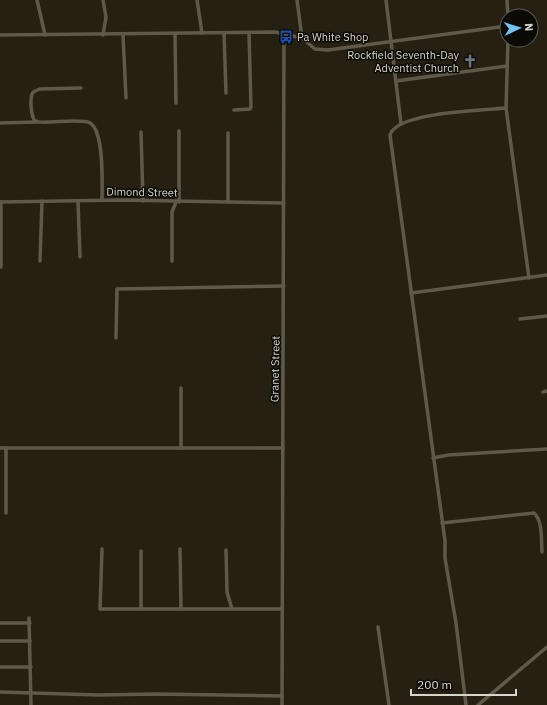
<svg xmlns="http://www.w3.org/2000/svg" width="547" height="705" font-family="'IBM Plex Sans',sans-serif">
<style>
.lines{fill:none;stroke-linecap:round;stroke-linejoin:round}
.street{stroke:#5f5949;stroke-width:3.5}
.labels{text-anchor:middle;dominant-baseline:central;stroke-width:3;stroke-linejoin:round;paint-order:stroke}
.poi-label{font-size:11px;fill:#d8d5cc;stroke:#0c0a05;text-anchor:start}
.street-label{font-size:11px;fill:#d8d5cc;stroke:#0c0a05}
</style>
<rect width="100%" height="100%" fill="#252012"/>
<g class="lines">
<!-- street -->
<g class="street">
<path d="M37 0 45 35"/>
<path d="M103 0 106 17 103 35"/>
<path d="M197 0 202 33"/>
<path d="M297 0 302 38"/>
<path d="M386 0 401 124"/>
<path d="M507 0 508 16"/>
<path d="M224 33 226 93"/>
<path d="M175 34 176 103"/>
<path d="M0 35 275 32 302 38 315 49 328 50 507 26"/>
<path d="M123 35 126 98"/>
<path d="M508 40 506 108 529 278"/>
<path d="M396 81 507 66"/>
<path d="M81 88 40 89C37 90 33 91 32 94 30 101 31 116 35 121L39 122C54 123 72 119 88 122 105 127 102 185 102 200"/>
<path d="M234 110 250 109 251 107 249 33"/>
<path d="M0 123 37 122"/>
<path d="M179 131V202"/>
<path d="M141 132 143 201"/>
<path d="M78 201 80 257"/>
<path d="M0 202 121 200 284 203"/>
<path d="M228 202V133"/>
<path d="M40 261 42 201"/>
<path d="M172 261V212L176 202"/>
<path d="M1 267V202"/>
<path d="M411 293 547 275"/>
<path d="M520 319 547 316"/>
<path d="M116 338 117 289 284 286"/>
<path d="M543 392 547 391"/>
<path d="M0 448H283"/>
<path d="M181 448V388"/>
<path d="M433 458 448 455 547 449"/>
<path d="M6 513V448"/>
<path d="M442 523 534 513C543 521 541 540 542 552"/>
<path d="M102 549 100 609H282"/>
<path d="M180 549 181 609"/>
<path d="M226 550 227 592 232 609"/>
<path d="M141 551V609"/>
<path d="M29 618 31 705"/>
<path d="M0 623H30"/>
<path d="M378 627 389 705"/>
<path d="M0 641H30"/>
<path d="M0 667H31"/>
<path d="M0 692 99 695 155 694 282 696"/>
<path d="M282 705 284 33"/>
<path d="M466 705 456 623 445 558V541L390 135C396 112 485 110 506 108"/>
<path d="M478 705 547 647"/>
</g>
</g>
<!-- icons -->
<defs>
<g id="bus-bare" transform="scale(1.08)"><path d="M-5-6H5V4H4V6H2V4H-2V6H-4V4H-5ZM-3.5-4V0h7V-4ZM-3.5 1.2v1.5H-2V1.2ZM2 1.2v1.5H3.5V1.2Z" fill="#1a4fb4" stroke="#0c0a05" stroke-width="2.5" paint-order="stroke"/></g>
<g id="church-bare" transform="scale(1.08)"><path d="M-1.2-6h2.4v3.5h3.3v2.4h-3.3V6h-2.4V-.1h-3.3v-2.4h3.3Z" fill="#6b7280" stroke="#0c0a05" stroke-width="2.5" paint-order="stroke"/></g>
</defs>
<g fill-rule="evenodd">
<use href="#bus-bare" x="286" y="37"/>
<use href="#church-bare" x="470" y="61"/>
</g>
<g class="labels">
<!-- poi labels -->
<g class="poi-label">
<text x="297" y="37">Pa White Shop</text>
<text x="459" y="55" text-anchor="end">Rockfield Seventh-Day<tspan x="459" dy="13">Adventist Church</tspan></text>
</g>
<!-- street labels -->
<g class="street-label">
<text transform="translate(142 192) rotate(1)">Dimond Street</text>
<text transform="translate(275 369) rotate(-89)">Granet Street</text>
</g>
</g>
<!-- north arrow -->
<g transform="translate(519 28) rotate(86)"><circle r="19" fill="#0c0a05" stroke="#5e5b55"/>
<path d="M0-3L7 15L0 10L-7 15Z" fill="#72c1f5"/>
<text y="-6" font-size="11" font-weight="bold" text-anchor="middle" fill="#d8d5cc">N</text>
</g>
<!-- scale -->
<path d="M411 689v6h105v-6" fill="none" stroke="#d8d5cc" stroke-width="2"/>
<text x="417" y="689" font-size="12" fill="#d8d5cc" stroke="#0c0a05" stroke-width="3" paint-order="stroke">200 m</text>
</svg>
